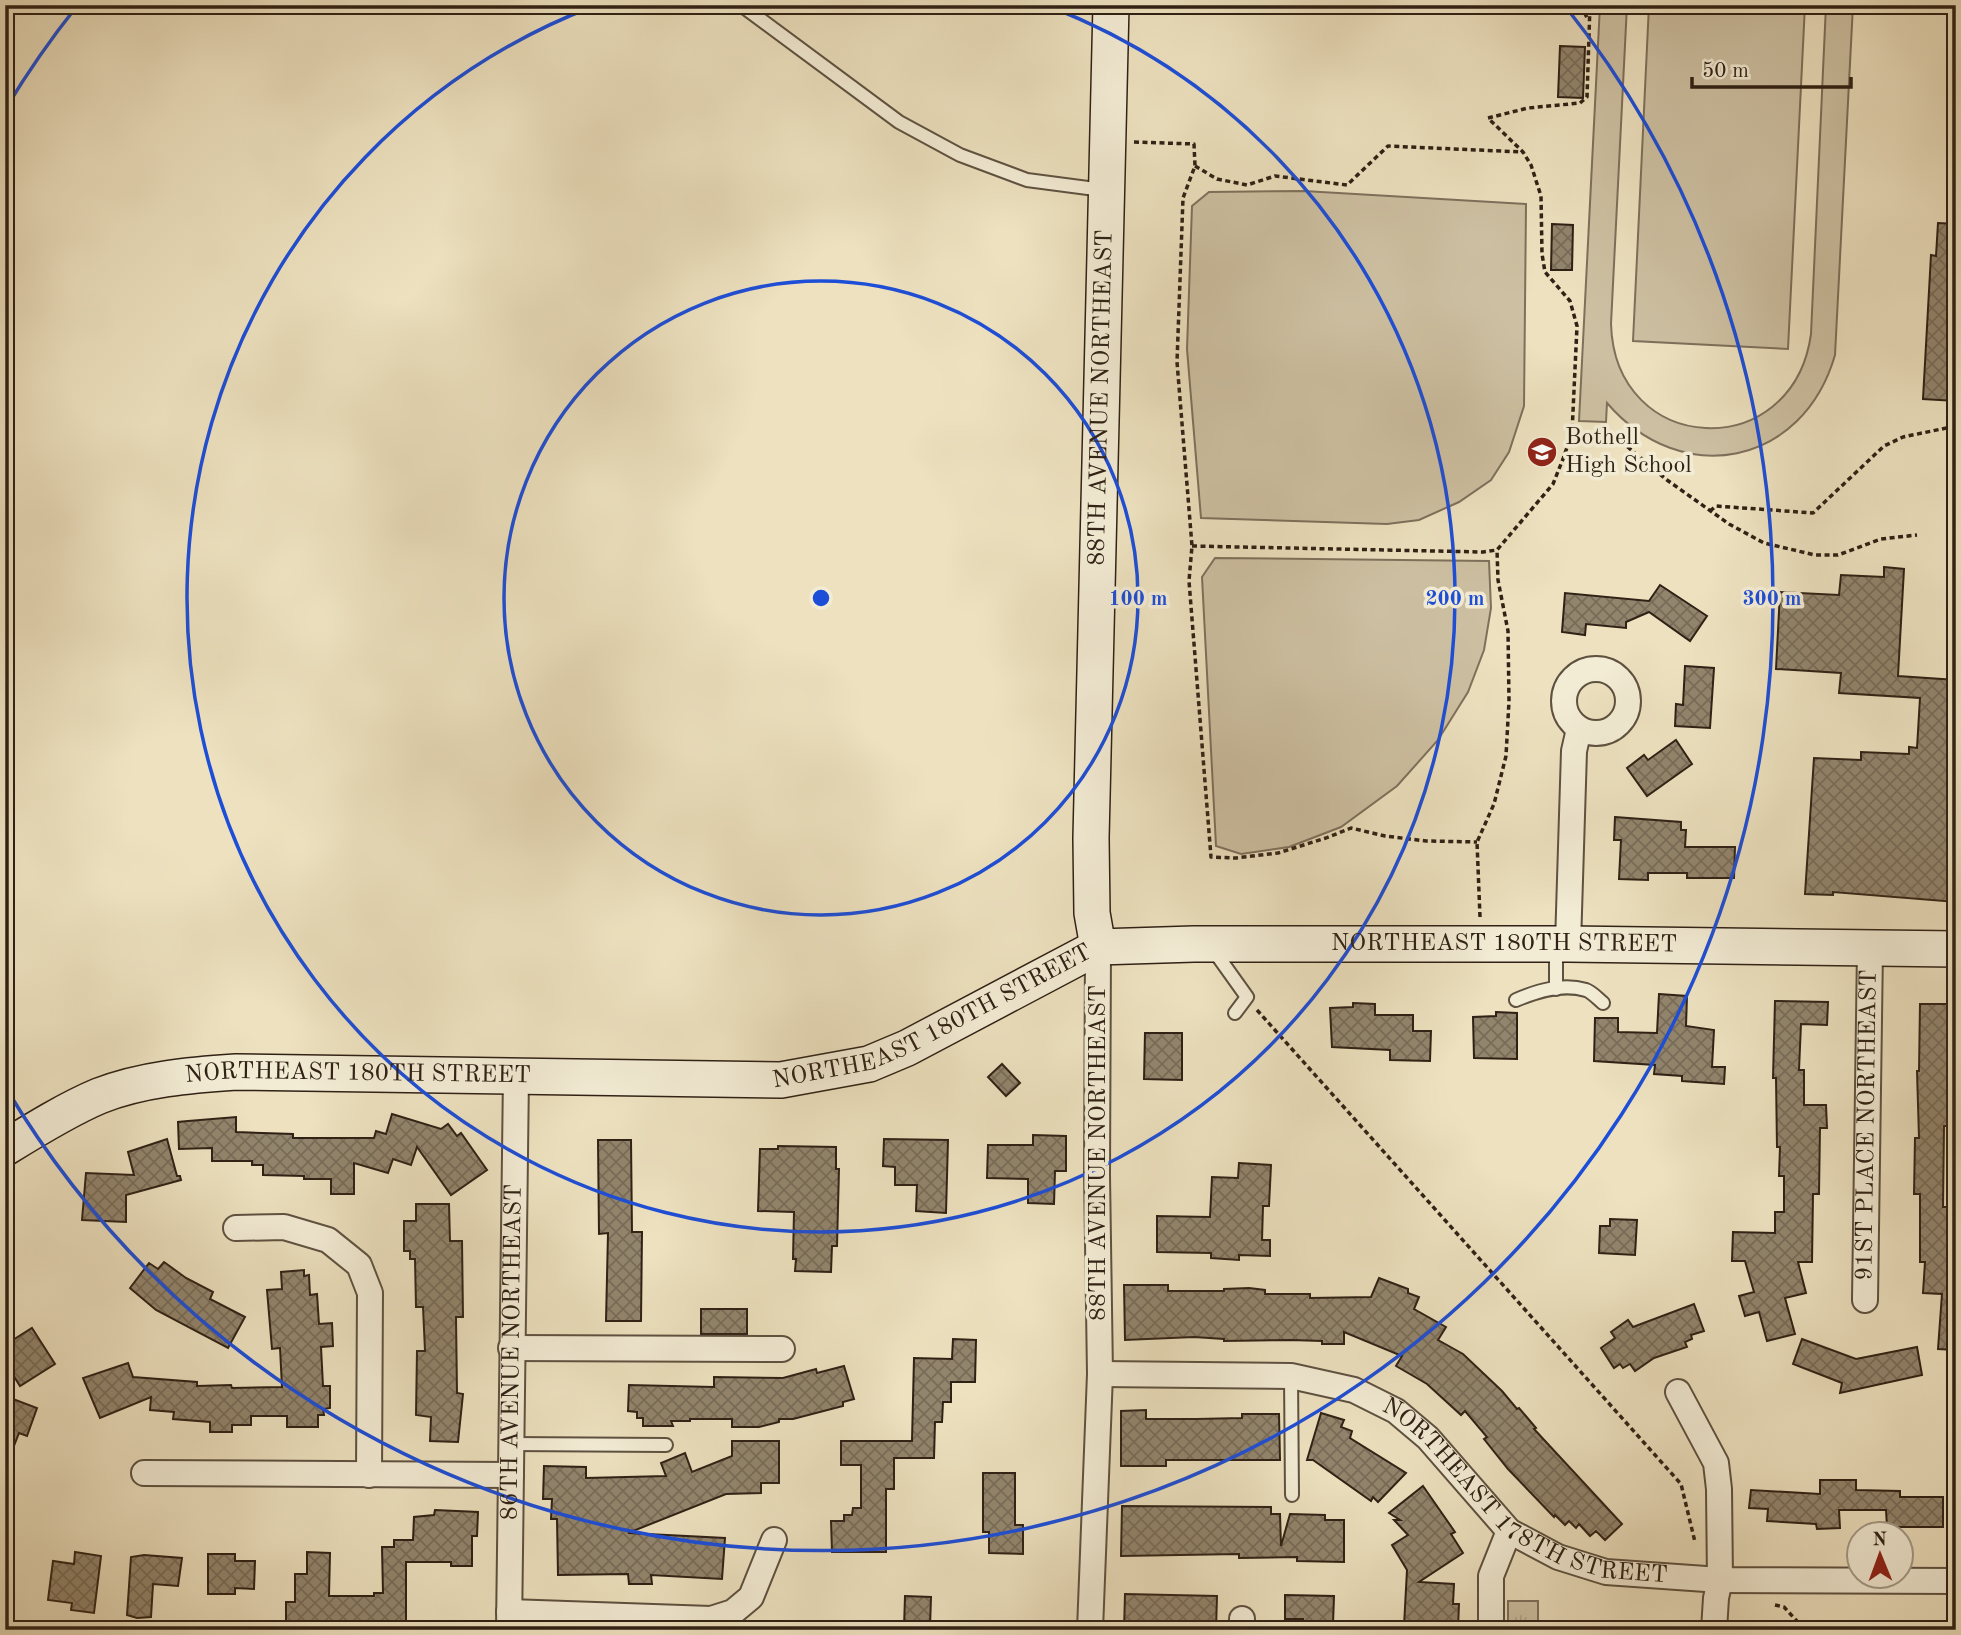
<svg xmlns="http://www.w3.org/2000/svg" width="1961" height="1635" font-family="'Old Standard TT',serif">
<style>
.park{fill:url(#park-tufts);stroke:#7e705c;stroke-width:2}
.pitch{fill:#cdc0a2;stroke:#7e705c;stroke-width:2}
.building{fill:url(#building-cross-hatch);stroke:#2f2115;stroke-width:2}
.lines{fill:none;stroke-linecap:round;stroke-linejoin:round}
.lane-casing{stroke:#5e5140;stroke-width:16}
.street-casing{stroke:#5e5140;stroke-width:28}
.secondary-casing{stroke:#2f2115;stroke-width:38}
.path{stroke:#2f2115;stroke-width:3.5;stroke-dasharray:5 3.5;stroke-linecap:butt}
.lane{stroke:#f3ecd5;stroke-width:12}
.street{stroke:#f3ecd5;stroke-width:24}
.secondary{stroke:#f3ecd5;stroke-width:35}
.ring{fill:none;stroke:#1d4ed8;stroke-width:3.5}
.labels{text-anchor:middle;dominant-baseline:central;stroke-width:7;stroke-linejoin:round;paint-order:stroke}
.street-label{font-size:24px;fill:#2f2115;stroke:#f3ecd5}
.poi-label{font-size:24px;fill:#2f2115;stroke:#f3ecd5;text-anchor:start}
.centre{fill:#1d4ed8;stroke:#f3ecd5;stroke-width:3.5}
.ring-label{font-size:21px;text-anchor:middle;font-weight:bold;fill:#1d4ed8;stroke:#f3ecd5;stroke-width:7;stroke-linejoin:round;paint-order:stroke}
</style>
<defs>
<pattern id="park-tufts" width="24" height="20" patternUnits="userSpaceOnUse" patternTransform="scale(1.75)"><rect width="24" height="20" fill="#cdc0a2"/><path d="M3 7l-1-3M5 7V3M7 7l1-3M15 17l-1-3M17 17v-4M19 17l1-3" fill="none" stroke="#b0a58b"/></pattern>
<pattern id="building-cross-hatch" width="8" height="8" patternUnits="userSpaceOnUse" patternTransform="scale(1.75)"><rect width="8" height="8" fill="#92856d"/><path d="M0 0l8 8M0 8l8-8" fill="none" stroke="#786c58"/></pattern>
</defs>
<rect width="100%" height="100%" fill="#ede1bf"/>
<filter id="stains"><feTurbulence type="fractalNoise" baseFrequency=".00286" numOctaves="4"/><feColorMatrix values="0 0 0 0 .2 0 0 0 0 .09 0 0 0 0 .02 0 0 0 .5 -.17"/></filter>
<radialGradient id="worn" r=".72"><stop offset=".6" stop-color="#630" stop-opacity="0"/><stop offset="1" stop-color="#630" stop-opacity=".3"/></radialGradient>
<!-- park -->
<rect class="park" x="1508" y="1601" width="30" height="29"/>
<!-- pitch -->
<g class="pitch">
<path d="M1600 5H1627L1611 324C1615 457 1793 465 1811 334L1826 5H1853L1835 355C1803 466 1682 490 1607 403L1606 422 1579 421Z"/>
<path d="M1649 5H1805L1788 349 1633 341Z"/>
<path d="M1304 191 1526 204 1524 406 1509 452 1491 480 1459 502 1419 520 1387 524 1201 518 1187 349 1192 206 1209 192Z"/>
<path d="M1215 558 1489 561 1491 608 1484 650 1468 692 1438 740 1397 786 1341 827 1289 847 1241 854 1216 846 1202 577Z"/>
</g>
<!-- building -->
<g class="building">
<path d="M1560 46 1585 47 1583 98 1558 97Z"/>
<path d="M1938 223 1956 224V401L1923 399 1931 255 1936 256Z"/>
<path d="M1552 224 1573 225 1572 270H1551Z"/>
<path d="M1884 567 1904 569 1898 676 1956 680V902L1833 892V895L1805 894 1814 758 1861 760V752L1909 754V747L1917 748 1920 698 1839 693 1841 673 1776 669 1780 592 1839 595 1841 575 1884 577Z"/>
<path d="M1660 585 1707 616 1690 641 1649 612 1626 622V628L1586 624 1585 635 1562 632 1565 593 1649 601Z"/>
<path d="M1685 666 1714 668 1710 728 1675 726 1676 704 1683 705Z"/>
<path d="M1676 740 1692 764 1647 796 1627 768 1644 755 1648 760Z"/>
<path d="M1615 817 1681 822V830H1686L1685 847H1735L1734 878H1687V873H1648V880L1619 879 1621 840H1614Z"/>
<path d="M1659 994 1687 996 1686 1026 1714 1030 1712 1067H1725L1724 1084 1682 1081V1076L1654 1074 1655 1065 1594 1061 1595 1018H1618V1032L1657 1033Z"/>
<path d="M1775 1001 1828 1002 1827 1025 1801 1024 1799 1070H1804V1105H1826L1827 1128H1820L1819 1194H1813L1812 1262H1798L1806 1293 1785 1298 1795 1334 1767 1341 1759 1312 1745 1316 1739 1296 1754 1292 1745 1261H1732L1733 1232 1775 1233V1212H1784V1176H1779L1780 1147H1777L1776 1078H1773Z"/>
<path d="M1353 1003 1375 1004V1015H1413V1031H1431L1430 1061 1390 1060V1050L1332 1047 1330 1008 1353 1007Z"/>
<path d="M1920 1004H1947L1948 1126H1944L1943 1207H1948V1274H1956V1350L1938 1349 1942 1294 1923 1293 1925 1262H1920V1194H1914L1915 1138H1919L1917 1071H1919Z"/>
<path d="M1496 1012 1517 1013V1059L1474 1058 1473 1017 1496 1016Z"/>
<path d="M1145 1033H1182V1080L1144 1079Z"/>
<path d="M1002 1064 1020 1083 1006 1096 988 1077Z"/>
<path d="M392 1114 441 1129 448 1124 457 1136 461 1133 487 1170 451 1195 417 1147 411 1165 393 1159 388 1173 354 1163V1194H331V1179H304V1176L263 1175V1165H252V1161H212V1148L179 1149 178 1122 188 1121 236 1117V1132L293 1134V1138H374L376 1131 386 1134Z"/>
<path d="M1033 1135 1066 1136V1171H1055L1054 1204 1028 1203V1179L987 1178 988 1145H1033Z"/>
<path d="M167 1139 177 1176H180L181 1180 126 1195V1222L82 1220 86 1173 134 1175 128 1152Z"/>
<path d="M884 1139 948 1140 946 1213 916 1211 917 1185H895V1167L883 1166Z"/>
<path d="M598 1140H631L632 1232H642L641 1321H606L608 1233 599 1234Z"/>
<path d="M778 1146 836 1147V1169H839L837 1246H832L831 1272 795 1271 796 1259H793L794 1212 758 1211 760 1149H778Z"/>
<path d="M1239 1163 1271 1165 1269 1206H1263L1262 1240H1270V1256L1239 1255V1260L1211 1258V1253L1157 1252V1216L1210 1217 1212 1177 1238 1178Z"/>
<path d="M416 1204H449L450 1241H462L463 1317H456L457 1393 463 1394 458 1442 430 1441 431 1417 416 1415 417 1351H425L423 1307H416L415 1259H410V1251H404V1221H416Z"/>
<path d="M1610 1219 1637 1220 1635 1255 1599 1253 1600 1226H1610Z"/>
<path d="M164 1262 186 1278 213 1292 210 1299 245 1317 228 1348 156 1310 130 1288 149 1263 158 1269Z"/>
<path d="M304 1270V1276L309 1275 310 1295 317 1294 319 1324 332 1323 333 1346 321 1347 323 1386H330V1408L323 1409 324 1415H318V1427H287V1416H251V1425H232V1432H210V1422L173 1419 174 1412 150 1410 151 1397 100 1418 83 1378 128 1363 133 1377 197 1382V1386L231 1385 232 1388 282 1387 280 1348 272 1349 267 1290 282 1289 281 1272Z"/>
<path d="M1379 1278 1408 1289V1293L1419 1297 1414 1309 1446 1327 1438 1340 1463 1354 1502 1391 1517 1409 1519 1408 1536 1428 1534 1429 1622 1524 1605 1540 1596 1531 1590 1536 1579 1524 1576 1528 1569 1521 1565 1525 1555 1515 1554 1517 1508 1469 1484 1439 1487 1437 1465 1411 1461 1415 1427 1384 1396 1366 1402 1356 1344 1332V1344H1322V1341L1291 1340 1224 1341V1339L1194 1337 1125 1340 1124 1285H1168V1291H1224V1289L1249 1288 1265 1290V1294H1310V1298L1371 1297Z"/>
<path d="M1694 1304 1704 1331 1691 1335 1692 1339 1685 1342 1687 1347 1654 1358 1635 1371 1630 1364 1623 1368 1620 1364 1614 1368 1601 1348 1615 1338 1611 1332 1628 1320 1633 1327Z"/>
<rect x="701" y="1309" width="46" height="25"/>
<path d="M32 1328 55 1364 20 1386 5 1362V1345Z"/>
<path d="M953 1339 976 1340 975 1382H951V1402H943L942 1422H935L934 1458H894V1489H886V1552H832L831 1521H844V1515H852L853 1508H861V1465H841V1441H912L914 1358 952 1359Z"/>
<path d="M1802 1339 1856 1359 1917 1347 1922 1375 1840 1393 1842 1383 1793 1364Z"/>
<path d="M844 1366 854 1399 843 1402V1406L793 1419H779V1422L759 1427H732V1419H690V1421H671L673 1426H643V1418H637V1412L628 1411 629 1385 714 1387V1377L783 1378 816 1369 817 1373Z"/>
<path d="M5 1396 37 1408 27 1436 19 1433 7 1464Z"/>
<path d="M1146 1410V1419H1196L1242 1418V1414H1279L1280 1460H1166V1466H1121V1411Z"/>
<path d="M1321 1413 1344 1420 1341 1427 1352 1431 1350 1438 1406 1473 1378 1502 1373 1497 1371 1501 1313 1460H1307Z"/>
<path d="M732 1441H779V1483H761V1493L726 1494 628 1533 725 1538 722 1579 651 1575 652 1584H629L628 1574 558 1575 557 1519H551L552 1499H543L544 1466 586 1467V1478L666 1476 661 1463 685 1453 692 1472 732 1456Z"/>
<path d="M983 1473H1015V1525H1023V1554L989 1553V1532H983Z"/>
<path d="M1820 1480H1856V1490L1900 1491V1497H1943V1527H1887L1886 1510H1839L1840 1528 1817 1529 1816 1524 1767 1521 1768 1509 1749 1508 1751 1490 1820 1494Z"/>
<path d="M1423 1486 1455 1532 1451 1534 1463 1553 1419 1582 1454 1584 1453 1604H1459L1458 1628 1404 1626 1407 1570 1392 1545 1408 1535 1394 1520H1400L1389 1513Z"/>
<path d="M1122 1506 1271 1507V1514H1280L1281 1546 1290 1514 1325 1515V1520H1344V1562L1297 1561V1557L1239 1558V1554L1121 1556Z"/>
<path d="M435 1510 478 1512 477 1536H472V1566H451V1562H406V1625H337V1623H286V1602H295V1574H307V1552L330 1553 329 1596H374V1593H383L382 1547H394V1540H413L414 1517 434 1515Z"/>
<path d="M75 1552 101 1556 94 1613 71 1610 72 1603 48 1600 53 1561 74 1564Z"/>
<path d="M208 1554H235V1561H255L254 1589 235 1588V1594H208Z"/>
<path d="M144 1555 182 1558 178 1586 153 1584 151 1617 137 1618 127 1615 131 1557Z"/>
<path d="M1125 1594 1217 1596 1216 1630H1124Z"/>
<path d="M1285 1595 1334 1596 1333 1624H1303V1619H1285Z"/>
<path d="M905 1596 931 1597 930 1628H904Z"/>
</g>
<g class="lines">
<!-- lane casing -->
<g class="lane-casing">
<g id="lane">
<path d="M741 5 899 122 960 155 1027 180 1103 190"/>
<path d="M1212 948 1247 997 1235 1013"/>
<path d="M1556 989V947"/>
<path d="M1516 1000C1537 991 1562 983 1586 990 1592 992 1598 999 1603 1003"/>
<path d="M1291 1376 1292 1495"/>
<path d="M511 1444 666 1445"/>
</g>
</g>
<!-- street casing -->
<g class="street-casing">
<g id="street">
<circle cx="1596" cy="701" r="32"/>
<path d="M1568 944 1574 751 1579 729"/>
<path d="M236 1228 284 1227 328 1240 359 1265 370 1293 369 1475"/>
<path id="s1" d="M1865 1300 1870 949"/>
<path d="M511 1348 782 1349"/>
<path id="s2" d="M1100 1374 1291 1376 1354 1390 1396 1411 1428 1438 1509 1531 1558 1557 1606 1572 1720 1580 1956 1581"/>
<path d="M1678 1392 1716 1463 1719 1489 1720 1580 1716 1598 1714 1630"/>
<path d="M144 1473 511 1475"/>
<path d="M509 1612 711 1619 733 1612 751 1597 774 1540"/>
<path id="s3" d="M509 1630 516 1075"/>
<path d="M1090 1630 1100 1374 1097 1175 1098 947"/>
<path d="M1242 1630V1619"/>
<path d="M1491 1630V1576L1509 1531"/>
</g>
</g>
<!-- secondary casing -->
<g class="secondary-casing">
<g id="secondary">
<path id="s4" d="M1098 947 1092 913 1091 838 1111 5"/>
<path id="s5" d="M5 1148C34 1130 68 1109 99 1096 142 1079 191 1075 236 1072L781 1080 869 1064 907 1048 1098 947 1194 944H1568L1956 949"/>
</g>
</g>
<!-- path -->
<g class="path">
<path d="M1581 5 1588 20"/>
<path d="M1488 118 1528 108 1580 103 1587 97 1590 5"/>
<path d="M1134 142 1194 144 1195 166 1183 198 1177 362 1192 546 1189 581 1211 857 1236 858 1278 853 1326 838 1351 828 1385 836 1426 841 1477 842"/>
<path d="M1195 166 1217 179 1247 185 1275 176 1347 185 1388 146 1522 152"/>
<path d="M1572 433H1606L1623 443 1667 480 1729 524 1764 543 1815 555H1838L1881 539 1917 535"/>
<path d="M1710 511 1716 506 1813 513 1884 446 1903 437 1956 426"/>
<path d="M1192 546 1483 552 1497 550"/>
<path d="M1480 917 1477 842 1494 804 1506 756 1509 701 1508 631 1498 580 1497 550 1553 484 1563 459 1572 433 1577 326 1570 301 1545 272 1542 254 1541 196 1531 165 1523 152 1488 118"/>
<path d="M1257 1010 1681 1484 1695 1542"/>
<path d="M1775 1605 1784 1607 1805 1630"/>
</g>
<!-- lane -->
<use href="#lane" class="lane"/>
<!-- street -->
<use href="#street" class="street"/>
<!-- secondary -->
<use href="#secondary" class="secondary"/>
</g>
<!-- distance rings -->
<g class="ring">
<circle cx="821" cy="598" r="317"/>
<path d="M1048 6A634 634 0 1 1 594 6"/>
<path d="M6 108A951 951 0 0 1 77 6M1565 6A951 951 0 1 1 6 1088"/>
</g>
<!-- icons -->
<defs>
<g id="school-disc" transform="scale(1.575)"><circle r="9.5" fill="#8f2418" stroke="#f3ecd5"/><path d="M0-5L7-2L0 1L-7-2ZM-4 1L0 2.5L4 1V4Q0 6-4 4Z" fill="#fff"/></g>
</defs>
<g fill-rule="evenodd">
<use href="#school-disc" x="1542" y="452"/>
</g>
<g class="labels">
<!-- street labels -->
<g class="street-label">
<text stroke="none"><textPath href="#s4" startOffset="550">88TH AVENUE NORTHEAST</textPath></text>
<text stroke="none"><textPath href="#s5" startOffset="1545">NORTHEAST 180TH STREET</textPath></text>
<text stroke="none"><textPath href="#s5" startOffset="957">NORTHEAST 180TH STREET</textPath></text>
<text stroke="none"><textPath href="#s5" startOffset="369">NORTHEAST 180TH STREET</textPath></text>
<text stroke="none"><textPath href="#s1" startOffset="175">91ST PLACE NORTHEAST</textPath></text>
<text transform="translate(1099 1153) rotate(-90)">88TH AVENUE NORTHEAST</text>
<text stroke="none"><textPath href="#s3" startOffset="278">86TH AVENUE NORTHEAST</textPath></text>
<text stroke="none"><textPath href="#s2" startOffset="462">NORTHEAST 178TH STREET</textPath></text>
</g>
<!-- poi labels -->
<g class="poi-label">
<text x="1565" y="438">Bothell<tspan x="1565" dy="28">High School</tspan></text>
</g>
</g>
<circle cx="821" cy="598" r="10" class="centre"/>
<g class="ring-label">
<text x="1138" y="605">100 m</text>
<text x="1455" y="605">200 m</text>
<text x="1772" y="605">300 m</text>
</g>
<!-- margin -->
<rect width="1961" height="1635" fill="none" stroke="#ede1bf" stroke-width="28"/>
<rect x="7" y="7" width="1947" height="1621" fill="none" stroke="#2f2115" stroke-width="3.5"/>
<rect x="14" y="14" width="1933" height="1607" fill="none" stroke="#2f2115" stroke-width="2"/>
<!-- north arrow -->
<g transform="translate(1880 1555) rotate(359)"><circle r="33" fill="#f3ecd5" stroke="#a59b88" stroke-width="2"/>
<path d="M0-5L12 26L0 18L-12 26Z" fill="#8f2418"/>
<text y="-10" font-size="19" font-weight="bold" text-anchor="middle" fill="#2f2115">N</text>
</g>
<!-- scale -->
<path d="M1692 77v10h159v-10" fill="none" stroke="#2f2115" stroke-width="3.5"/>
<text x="1702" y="77" font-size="21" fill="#2f2115" stroke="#f3ecd5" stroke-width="5" paint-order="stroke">50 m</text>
<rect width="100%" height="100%" filter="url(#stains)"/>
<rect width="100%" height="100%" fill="url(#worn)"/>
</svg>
